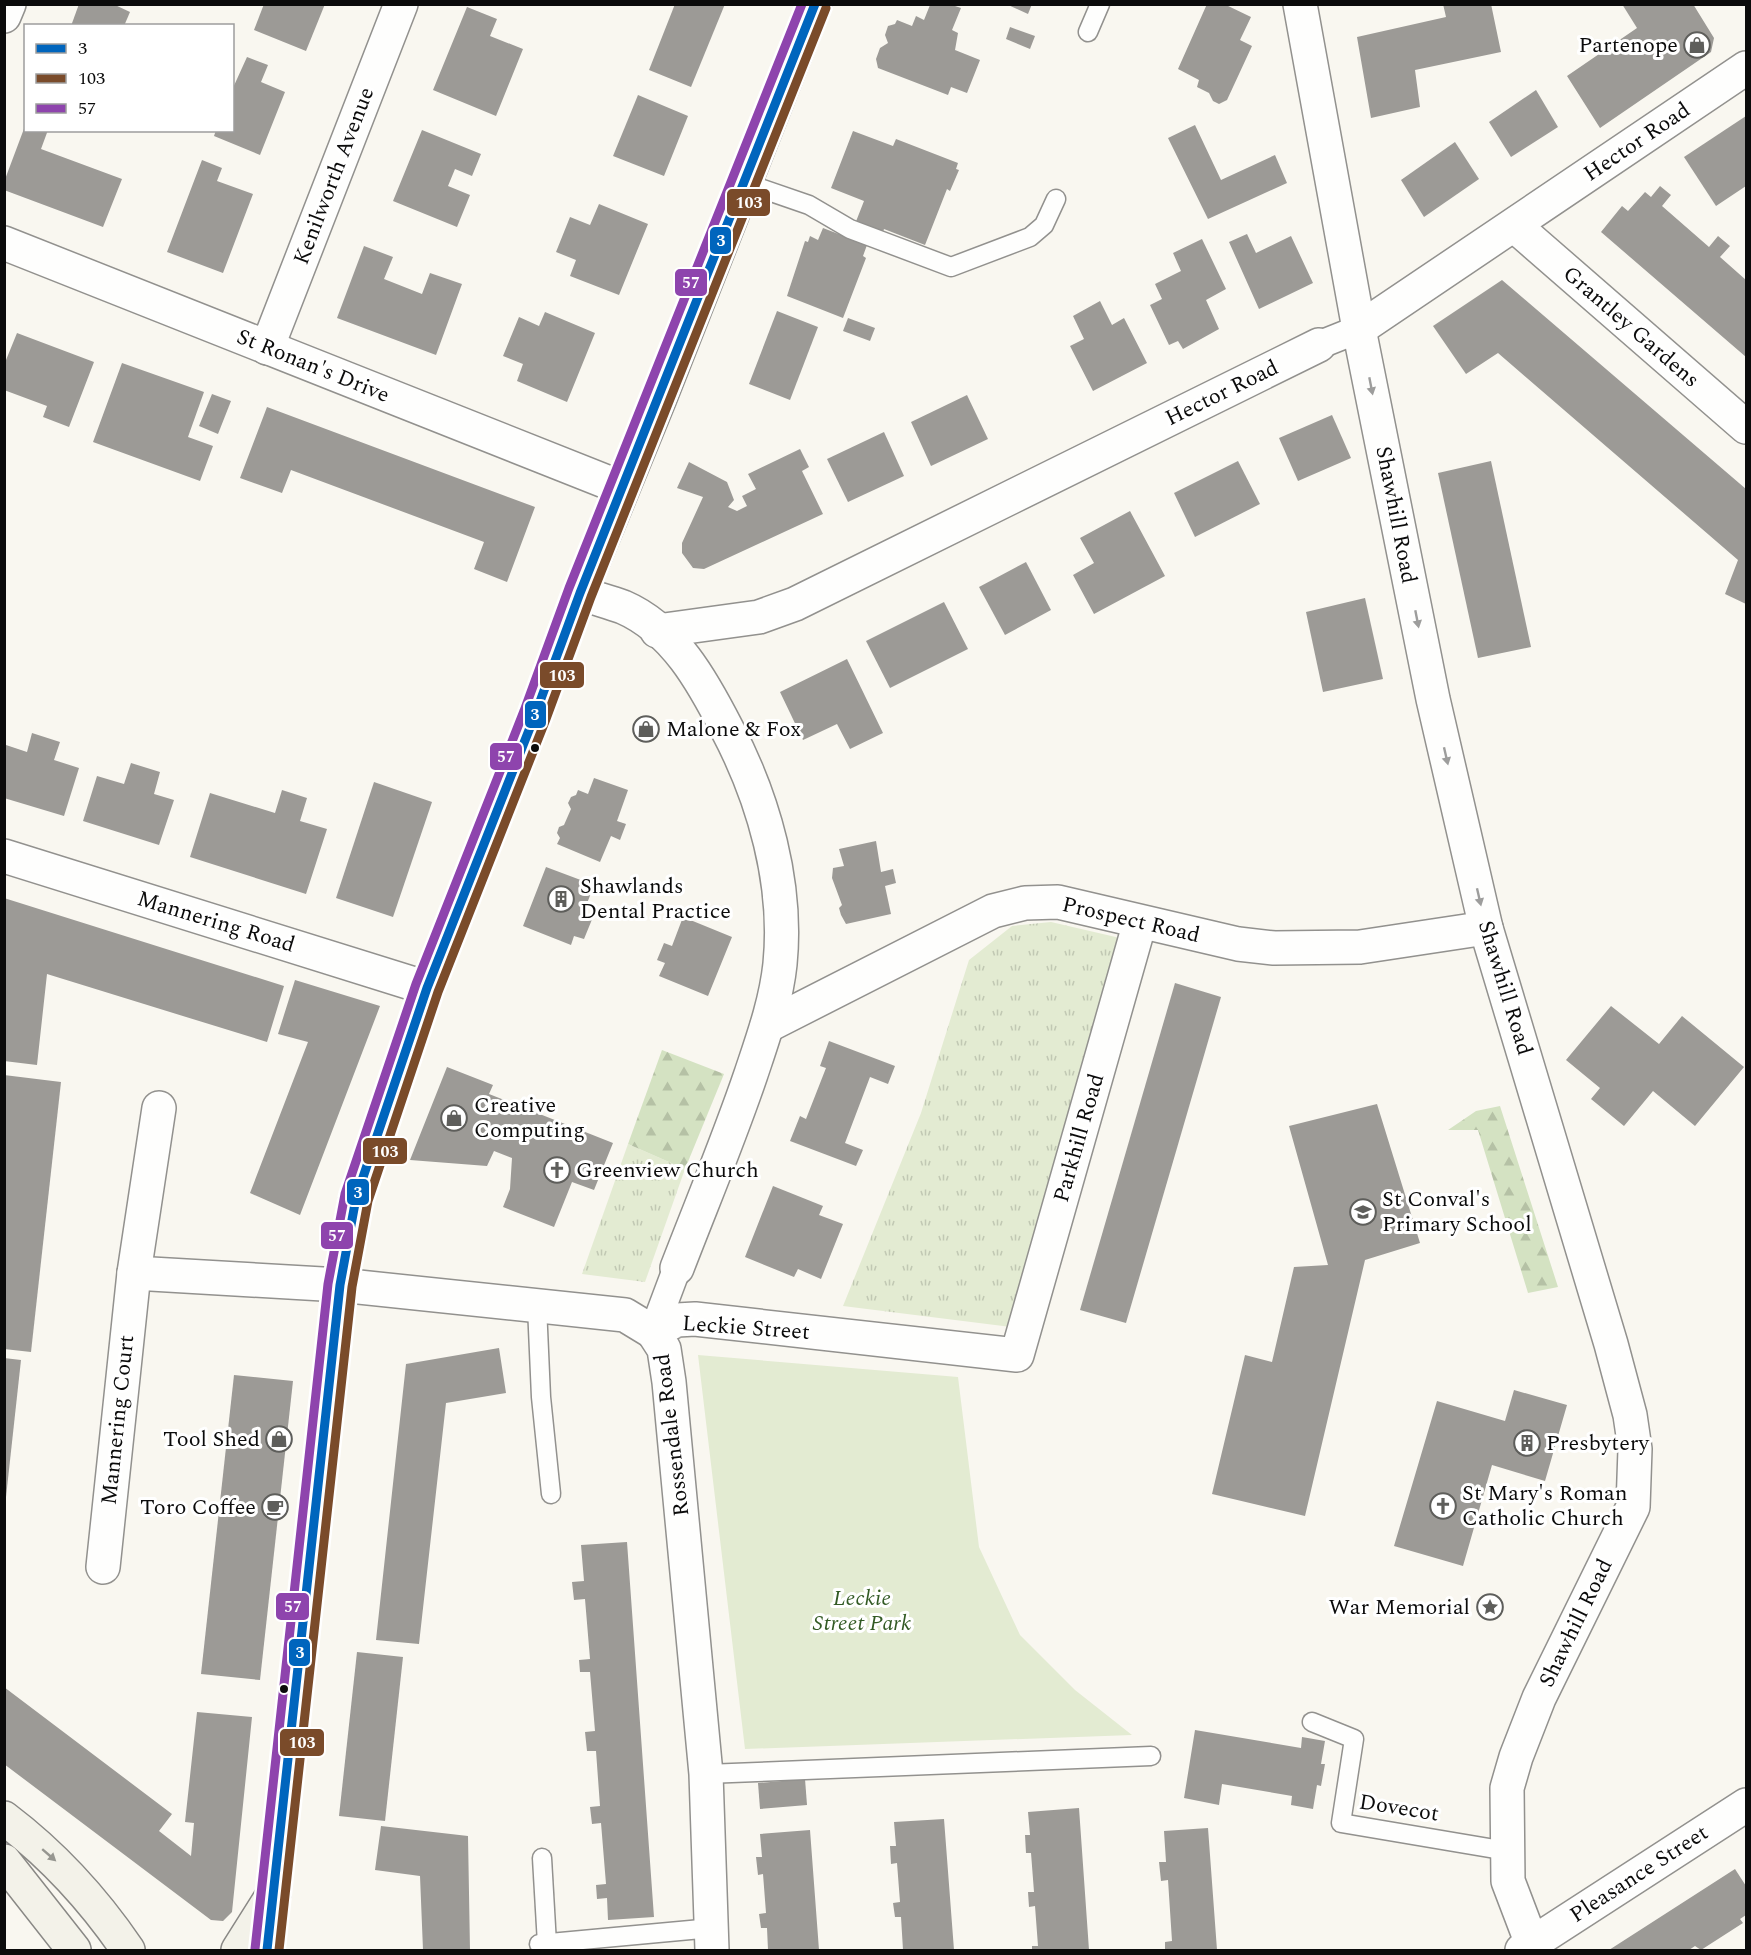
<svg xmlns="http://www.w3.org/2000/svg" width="1751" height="1955" font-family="Spectral,serif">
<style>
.grass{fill:url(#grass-tufts)}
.forest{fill:url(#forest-firs)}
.park{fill:#e3ebd2}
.building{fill:#9c9a96}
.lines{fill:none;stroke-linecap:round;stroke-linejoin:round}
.service-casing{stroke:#92918e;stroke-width:21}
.pedestrian-casing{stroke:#92918e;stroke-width:30}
.minor-casing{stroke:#92918e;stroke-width:36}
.tertiary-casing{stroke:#92918e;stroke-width:36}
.secondary-casing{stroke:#898885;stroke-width:36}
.service{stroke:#fefefd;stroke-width:18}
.pedestrian{stroke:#fefefd;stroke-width:27}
.minor{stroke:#fefefd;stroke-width:33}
.tertiary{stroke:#fefefd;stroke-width:33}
.secondary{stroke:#f3f2e9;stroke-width:33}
.bus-1-casing{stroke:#fff;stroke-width:14}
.bus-2-casing{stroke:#fff;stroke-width:14}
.bus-3-casing{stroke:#fff;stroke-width:14}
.bus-1{stroke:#0065bd;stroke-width:9}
.bus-2{stroke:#7a4b2a;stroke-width:9}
.bus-3{stroke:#8e44ad;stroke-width:9}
.oneway{fill:#9d9d9c}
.oneway2{fill:#969690}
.bus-dot{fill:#0b0b0b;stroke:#fff;stroke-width:2}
.labels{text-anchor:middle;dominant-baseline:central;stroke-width:6;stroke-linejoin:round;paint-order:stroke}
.poi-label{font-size:22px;fill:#0b0b0b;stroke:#fff;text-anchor:start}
.street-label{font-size:22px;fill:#0b0b0b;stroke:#fff}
.park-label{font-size:22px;font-style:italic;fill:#325a24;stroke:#fff}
.line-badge{stroke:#fff;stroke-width:2}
.badge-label{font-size:16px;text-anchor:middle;font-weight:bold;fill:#fff}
</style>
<defs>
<pattern id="grass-tufts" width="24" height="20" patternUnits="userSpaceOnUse" patternTransform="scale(1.5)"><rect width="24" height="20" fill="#e3ebd2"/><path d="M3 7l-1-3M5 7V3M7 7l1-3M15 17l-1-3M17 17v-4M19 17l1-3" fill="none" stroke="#c1c8b3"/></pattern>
<pattern id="forest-firs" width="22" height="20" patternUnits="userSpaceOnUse" patternTransform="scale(1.5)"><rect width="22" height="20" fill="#d4e2c2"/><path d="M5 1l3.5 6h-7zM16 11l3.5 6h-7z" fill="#b5c1a5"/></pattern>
</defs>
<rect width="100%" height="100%" fill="#f9f7f0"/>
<!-- grass -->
<g class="grass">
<path d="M1051 922 1120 938 1011 1327 843 1306 921 1113 969 960 1012 926Z"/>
<path d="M628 1144 685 1169 645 1282 582 1274Z"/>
</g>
<!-- forest -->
<g class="forest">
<path d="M662 1050 724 1074 685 1169 628 1144Z"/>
<path d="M1500 1106 1558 1287 1528 1293 1478 1130H1448L1476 1111Z"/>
</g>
<!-- park -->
<path class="park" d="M698 1355 958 1377 979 1547 1020 1635 1075 1690 1132 1735 745 1749Z"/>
<!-- building -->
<g class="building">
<path d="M79 4H113L130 12 124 26H71Z"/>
<path d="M264 4H325L306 51 254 30Z"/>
<path d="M675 4H725L691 87 649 70Z"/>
<path d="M1006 4H1032L1028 14Z"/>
<path d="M1207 4H1224L1251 17 1240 40 1252 46 1227 100 1219 104 1213 101 1209 93 1197 87 1199 80 1178 69Z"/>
<path d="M1443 4H1491L1501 52 1415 70 1420 107 1371 118 1357 37 1446 17Z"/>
<path d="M1622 4H1693L1714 38 1711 52 1600 128 1567 76 1637 28Z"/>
<path d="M930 5H952L961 8 952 30 958 33 955 50 980 60 967 93 951 87 948 95 878 68 876 59 880 48 888 43 885 35 888 26 895 24 897 20 912 26 916 16 924 20Z"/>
<path d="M467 7 497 19 490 36 523 49 496 116 433 90Z"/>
<path d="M1010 27 1035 36 1030 49 1006 39Z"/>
<path d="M247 57 268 65 261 82 285 92 260 155 214 136 216 130H232V90Z"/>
<path d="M1536 90 1558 127 1511 157 1489 122Z"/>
<path d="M638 95 688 116 664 176 613 156Z"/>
<path d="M1746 116V186L1716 206 1684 157Z"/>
<path d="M1195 125 1221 180 1275 155 1287 183 1208 219 1168 138Z"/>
<path d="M25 126 26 130H48L41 149 122 179 103 227 4 190V182Z"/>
<path d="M422 130 481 154 472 176 455 169 448 186 470 195 457 227 393 201Z"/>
<path d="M853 131 893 146 896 139 958 163 956 169 959 170 950 191 947 189 925 245 884 229 882 235 855 224 864 201 831 188Z"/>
<path d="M1455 142 1479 179 1424 217 1401 180Z"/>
<path d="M202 160 222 168 217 181 253 194 223 273 167 252Z"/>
<path d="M1660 186 1671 195 1662 206 1709 247 1718 236 1730 246 1720 257 1746 280V357L1601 232 1622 206 1628 211 1645 192 1651 197Z"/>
<path d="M599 204 648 224 619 295 570 276 576 260 556 252 570 217 590 225Z"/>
<path d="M823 228 867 245 863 256 866 258 843 318 787 296 805 241 808 242 810 236 818 240Z"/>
<path d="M1247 234 1256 253 1291 236 1313 283 1259 309 1229 242Z"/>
<path d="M1202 239 1226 289 1206 300 1219 329 1183 349 1178 341 1169 345 1150 305 1162 299 1155 284 1181 271 1173 253Z"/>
<path d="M364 246 393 257 384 279 422 294 430 273 462 284 436 355 337 318Z"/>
<path d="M1502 280 1746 489V604L1725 594 1738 560 1498 353 1466 374 1433 326Z"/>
<path d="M1100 301 1112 325 1124 318 1147 363 1093 391 1070 346 1084 339 1073 316Z"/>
<path d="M777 311 818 327 790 400 749 384Z"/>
<path d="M545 312 595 333 567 402 517 381 523 364 503 356 519 317 539 326Z"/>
<path d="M848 318 875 328 870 341 843 331Z"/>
<path d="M17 333 94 362 69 427 43 417 47 406 4 390V365Z"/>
<path d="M122 363 204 392 188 437 213 446 200 481 93 442Z"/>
<path d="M212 394 231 401 218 434 199 426Z"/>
<path d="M967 395 988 439 931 466 911 422Z"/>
<path d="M267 407 535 507 507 582 474 569 484 542 291 470 282 493 240 478Z"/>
<path d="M1332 415 1351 458 1298 481 1279 438Z"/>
<path d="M884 432 904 476 848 502 827 459Z"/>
<path d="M800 449 809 467 802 471 823 514 704 569 693 568 682 553V543L703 497 677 488 689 462 727 482 734 500 728 507 737 511 747 506 742 496 756 489 748 474Z"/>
<path d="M1238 461 1260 504 1195 537 1174 493Z"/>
<path d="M1491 461 1531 647 1478 658 1438 473Z"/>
<path d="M1130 511 1165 576 1094 614 1073 575 1094 563 1080 538Z"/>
<path d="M1026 562 1051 610 1005 635 979 587Z"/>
<path d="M1365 598 1383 679 1323 692 1306 612Z"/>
<path d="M944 602 968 649 890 688 866 641Z"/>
<path d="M847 659 883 733 850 749 837 724 803 740 780 692Z"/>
<path d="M32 733 60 742 54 760 79 768 64 816 4 798 6 745 27 752Z"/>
<path d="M131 763 160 772 154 794 174 800 159 845 83 821 97 776 124 784Z"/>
<path d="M594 778 628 790 617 821 626 824 620 840 611 836 600 862 557 844 560 838 557 833 559 827 564 825 571 809 568 803 571 797 576 795 578 790 588 794Z"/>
<path d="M374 782 432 802 393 917 336 898Z"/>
<path d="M282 790 307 798 300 821 327 829 306 894 190 857 210 793 275 813Z"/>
<path d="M876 841 881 872 893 869 896 883 885 886 891 914 846 924 841 915 839 908 842 905 832 878 833 868 844 866 839 849Z"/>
<path d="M546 867 594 885 583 914 593 917 584 939 574 936 571 945 523 926Z"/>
<path d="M4 898 284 986 267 1042 47 974 37 1065 4 1061Z"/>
<path d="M683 917 732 937 708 996 659 976 665 963 657 960 664 943 672 946Z"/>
<path d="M295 980 380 1006 300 1215 250 1193 308 1042 278 1034Z"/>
<path d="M1175 983 1221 997 1126 1323 1080 1310Z"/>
<path d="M1611 1006 1659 1044 1682 1016 1744 1067 1695 1126 1653 1091 1624 1126 1591 1099 1600 1088 1566 1060Z"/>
<path d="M829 1041 895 1066 888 1084 870 1077 845 1143 863 1150 856 1166 790 1141 800 1116 806 1119 826 1068 820 1066Z"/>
<path d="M447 1067 493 1085 489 1094 613 1143 594 1190 572 1182 554 1227 503 1207 510 1189 512 1158 494 1151 487 1166 410 1160Z"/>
<path d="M4 1075 61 1082 31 1352 4 1349Z"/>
<path d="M1377 1104 1420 1243 1365 1260 1305 1516 1212 1494 1245 1355 1272 1362 1294 1267 1328 1265 1289 1126Z"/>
<path d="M773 1186 823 1206 819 1215 843 1224 821 1279 798 1269 794 1277 745 1257Z"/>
<path d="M499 1348 506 1393 446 1403 419 1644 376 1640 406 1364Z"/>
<path d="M4 1358 21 1360 6 1497H4Z"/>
<path d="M234 1375 293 1381 260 1680 201 1674Z"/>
<path d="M1514 1390 1567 1405 1545 1481 1492 1465 1463 1566 1394 1546 1437 1401 1505 1421Z"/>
<path d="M627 1542 654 1917 608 1920 607 1898 597 1899 596 1885 606 1884 601 1823 592 1824 590 1807 600 1806 596 1751H587L585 1732 595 1731 590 1672H580L579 1660 590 1659 585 1599 574 1600 572 1582 584 1581 581 1545Z"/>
<path d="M357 1652 403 1657 385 1821 339 1816Z"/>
<path d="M4 1687 172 1814 159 1831 191 1856 194 1823 185 1822 197 1712 252 1717 232 1912 223 1921 211 1920 4 1764Z"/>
<path d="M1195 1730 1301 1748 1302 1737 1325 1741 1321 1764H1325L1321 1786 1317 1785 1313 1809 1291 1805 1292 1796 1222 1784 1219 1805 1184 1798Z"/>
<path d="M805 1779 807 1805 760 1809 758 1783Z"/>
<path d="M1079 1808 1089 1950H1032V1946H1038L1035 1906 1029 1907 1028 1892H1034L1031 1853H1026L1025 1835H1030L1028 1812Z"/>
<path d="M944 1819 954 1950H903L901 1917H895L893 1903 900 1902 897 1863 891 1864 890 1846H896L894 1822Z"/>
<path d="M381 1826 468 1836 470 1950H423L420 1876 375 1870Z"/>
<path d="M1208 1828 1217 1950H1165V1942L1172 1941 1168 1880 1161 1881 1159 1862H1166L1164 1831Z"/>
<path d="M810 1830 819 1950H768L767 1928H761L759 1914 766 1913 763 1874 758 1875 756 1857H762L760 1834Z"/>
<path d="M1735 1869 1746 1886V1915L1740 1919 1743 1923 1701 1950 1695 1946 1689 1950H1609Z"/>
</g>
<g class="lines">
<!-- service casing -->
<g class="service-casing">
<g id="service">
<path d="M1088 32 1100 4"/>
<path d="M745 183 809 205 850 229 951 267 1030 237 1044 225 1056 199"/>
<path d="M537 1306 541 1397 551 1494"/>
<path d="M1312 1722 1354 1739 1341 1823 1507 1851"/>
<path d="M706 1774 1151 1756"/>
<path d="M542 1858 547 1944"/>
<path d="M539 1944 712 1928"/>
</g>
</g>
<!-- pedestrian casing -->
<g class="pedestrian-casing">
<g id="pedestrian">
<path d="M1319 345 1359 329"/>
<path d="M653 1332 677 1268"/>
</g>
</g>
<!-- minor casing -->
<g class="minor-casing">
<g id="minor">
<path d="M1300 4 1359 329 1433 699 1486 928 1611 1344 1630 1415 1635 1449 1633 1507 1539 1698 1516 1757 1507 1788 1508 1881 1532 1944"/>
<path d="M4 16 9 4"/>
<path d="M1515 226 1746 427"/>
<path d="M4 243 622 488"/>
<path d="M1359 329 1746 68"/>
<path d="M267 348 401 4"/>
<path d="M580 593C594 598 609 602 623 607 674 629 703 682 727 729 764 799 788 884 780 964 776 1002 763 1038 751 1074 729 1139 702 1203 677 1268"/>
<path d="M657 631 759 617 795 604 1319 345"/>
<path d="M4 856 427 988"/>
<path d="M767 1026 993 911 1025 903 1058 902 1238 944 1274 948 1360 947 1486 928"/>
<path d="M134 1273 340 1285 625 1315 653 1332 677 1320 695 1319 1017 1355 1140 922"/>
<path d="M653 1332 664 1349 669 1382 706 1774 712 1950"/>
<path d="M103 1567 134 1273 159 1108"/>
</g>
</g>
<!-- tertiary casing -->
<g class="tertiary-casing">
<g id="tertiary">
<path d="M267 1950 340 1285 356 1198 427 988 535 715 580 593 660 398 815 4"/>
<path d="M1522 1950 1746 1805"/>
</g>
</g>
<!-- secondary casing -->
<g class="secondary-casing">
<g id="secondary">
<path d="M4 1818C53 1855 94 1900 128 1950"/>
<path d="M4 1861 74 1950"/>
<path d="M238 1950 274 1893"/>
</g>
</g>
<!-- service -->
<use href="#service" class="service"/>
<!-- pedestrian -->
<use href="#pedestrian" class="pedestrian"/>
<!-- minor -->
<use href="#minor" class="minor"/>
<!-- tertiary -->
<use href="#tertiary" class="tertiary"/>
<!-- secondary -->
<use href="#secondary" class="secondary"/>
<!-- bus-1 casing -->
<g class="bus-1-casing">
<path id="bus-1" d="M267 1950 340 1285 356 1198 427 988 535 715 580 593 815 4"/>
</g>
<!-- bus-2 casing -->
<g class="bus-2-casing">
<path id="bus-2" d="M279 1950 352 1287 368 1201 438 992 546 719 591 597 826 8"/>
</g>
<!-- bus-3 casing -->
<g class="bus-3-casing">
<path id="bus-3" d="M255 1949 328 1284 345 1194 416 984 524 711 569 588 802 4"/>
</g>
<!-- bus-1 -->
<use href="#bus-1" class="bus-1"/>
<!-- bus-2 -->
<use href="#bus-2" class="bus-2"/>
<!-- bus-3 -->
<use href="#bus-3" class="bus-3"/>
</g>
<!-- one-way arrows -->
<defs><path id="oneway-solid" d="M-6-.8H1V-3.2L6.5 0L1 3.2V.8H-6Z" transform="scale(1.5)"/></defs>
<g class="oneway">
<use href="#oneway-solid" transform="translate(1371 386) rotate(79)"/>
<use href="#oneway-solid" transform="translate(1417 619) rotate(79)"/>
<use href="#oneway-solid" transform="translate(1446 756) rotate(77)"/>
<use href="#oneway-solid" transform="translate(1479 897) rotate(77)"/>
</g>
<use class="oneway2" href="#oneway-solid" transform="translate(49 1855) rotate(41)"/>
<!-- icons -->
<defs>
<g id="shop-ring" transform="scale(1.35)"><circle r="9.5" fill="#fff" stroke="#5e5e5b" stroke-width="1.5"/><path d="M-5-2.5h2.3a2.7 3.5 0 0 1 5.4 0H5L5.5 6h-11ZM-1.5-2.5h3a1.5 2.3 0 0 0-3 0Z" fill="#5e5e5b"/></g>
<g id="building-ring" transform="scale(1.35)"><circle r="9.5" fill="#fff" stroke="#5e5e5b" stroke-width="1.5"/><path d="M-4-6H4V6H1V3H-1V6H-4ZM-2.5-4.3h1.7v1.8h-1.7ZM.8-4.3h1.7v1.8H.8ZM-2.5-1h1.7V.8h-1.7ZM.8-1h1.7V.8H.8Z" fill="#5e5e5b"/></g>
<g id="church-ring" transform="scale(1.35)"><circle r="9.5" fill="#fff" stroke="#5e5e5b" stroke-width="1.5"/><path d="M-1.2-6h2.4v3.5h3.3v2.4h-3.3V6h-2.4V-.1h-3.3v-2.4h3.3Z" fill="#5e5e5b"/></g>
<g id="school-ring" transform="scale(1.35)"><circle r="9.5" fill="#fff" stroke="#5e5e5b" stroke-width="1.5"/><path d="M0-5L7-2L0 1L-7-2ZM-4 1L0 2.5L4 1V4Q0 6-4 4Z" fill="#5e5e5b"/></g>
<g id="cafe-ring" transform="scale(1.35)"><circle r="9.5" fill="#fff" stroke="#5e5e5b" stroke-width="1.5"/><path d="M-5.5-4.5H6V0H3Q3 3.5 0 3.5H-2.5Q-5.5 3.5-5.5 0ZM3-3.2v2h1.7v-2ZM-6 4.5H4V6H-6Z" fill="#5e5e5b"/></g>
<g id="sight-ring" transform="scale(1.35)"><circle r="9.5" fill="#fff" stroke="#5e5e5b" stroke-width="1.5"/><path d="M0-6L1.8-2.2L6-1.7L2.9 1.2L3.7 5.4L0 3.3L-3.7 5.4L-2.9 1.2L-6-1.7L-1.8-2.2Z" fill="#5e5e5b"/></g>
</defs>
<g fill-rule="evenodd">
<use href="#shop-ring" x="1697" y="45"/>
<use href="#shop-ring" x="646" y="729"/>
<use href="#building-ring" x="561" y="899"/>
<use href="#shop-ring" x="454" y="1118"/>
<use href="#church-ring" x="557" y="1170"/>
<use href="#school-ring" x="1363" y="1212"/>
<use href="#shop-ring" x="279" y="1439"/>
<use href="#building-ring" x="1527" y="1443"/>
<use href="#church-ring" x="1443" y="1506"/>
<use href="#cafe-ring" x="275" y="1507"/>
<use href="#sight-ring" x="1490" y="1607"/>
</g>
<!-- markers -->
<g class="bus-dot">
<circle cx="535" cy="748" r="5"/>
<circle cx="284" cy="1689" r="5"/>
</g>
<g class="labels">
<!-- poi labels -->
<g class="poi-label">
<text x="1678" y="45" text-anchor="end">Partenope</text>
<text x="666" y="729">Malone &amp; Fox</text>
<text x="580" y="886">Shawlands<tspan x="580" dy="25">Dental Practice</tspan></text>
<text x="474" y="1105">Creative<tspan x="474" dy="25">Computing</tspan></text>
<text x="576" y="1170">Greenview Church</text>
<text x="1382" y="1199">St Conval's<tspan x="1382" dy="25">Primary School</tspan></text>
<text x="260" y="1439" text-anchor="end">Tool Shed</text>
<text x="1546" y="1443">Presbytery</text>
<text x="1462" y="1493">St Mary's Roman<tspan x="1462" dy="25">Catholic Church</tspan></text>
<text x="256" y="1507" text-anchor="end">Toro Coffee</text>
<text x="1470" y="1607" text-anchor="end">War Memorial</text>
</g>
<!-- street labels -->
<g class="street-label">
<text transform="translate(1637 142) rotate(-34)">Hector Road</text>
<text transform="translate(334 176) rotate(-69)">Kenilworth Avenue</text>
<text transform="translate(1631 327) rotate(41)">Grantley Gardens</text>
<text transform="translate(313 366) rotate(22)">St Ronan's Drive</text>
<text transform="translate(1222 393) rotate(-26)">Hector Road</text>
<text transform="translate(1396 515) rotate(79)">Shawhill Road</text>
<text transform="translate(1131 920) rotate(13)">Prospect Road</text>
<text transform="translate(216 922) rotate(17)">Mannering Road</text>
<text transform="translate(1505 988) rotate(73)">Shawhill Road</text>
<text transform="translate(1079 1138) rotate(-74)">Parkhill Road</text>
<text transform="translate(746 1328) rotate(4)">Leckie Street</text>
<text transform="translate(118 1420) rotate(-84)">Mannering Court</text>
<text transform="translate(672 1435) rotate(-97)">Rossendale Road</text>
<text transform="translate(1576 1623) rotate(-64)">Shawhill Road</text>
<text transform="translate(1399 1808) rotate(9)">Dovecot</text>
<text transform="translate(1639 1874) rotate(-33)">Pleasance Street</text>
</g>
<!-- park labels -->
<g class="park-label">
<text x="862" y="1598">Leckie<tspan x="862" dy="25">Street Park</tspan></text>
</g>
</g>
<g class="line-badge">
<rect x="726" y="188" width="45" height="29" rx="6" fill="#7a4b2a"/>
<rect x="709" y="226" width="23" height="29" rx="6" fill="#0065bd"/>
<rect x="674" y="268" width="34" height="29" rx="6" fill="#8e44ad"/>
<rect x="539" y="661" width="46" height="28" rx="6" fill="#7a4b2a"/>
<rect x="524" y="700" width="23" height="29" rx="6" fill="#0065bd"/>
<rect x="489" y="742" width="34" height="29" rx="6" fill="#8e44ad"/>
<rect x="362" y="1137" width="46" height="28" rx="6" fill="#7a4b2a"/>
<rect x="346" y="1178" width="24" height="28" rx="6" fill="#0065bd"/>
<rect x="320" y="1221" width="34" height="29" rx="6" fill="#8e44ad"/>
<rect x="275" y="1592" width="35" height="29" rx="6" fill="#8e44ad"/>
<rect x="288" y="1638" width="23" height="29" rx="6" fill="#0065bd"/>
<rect x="279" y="1728" width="46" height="29" rx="6" fill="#7a4b2a"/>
</g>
<g class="badge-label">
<text x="749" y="208">103</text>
<text x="721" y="246">3</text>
<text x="691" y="288">57</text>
<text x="562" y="681">103</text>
<text x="535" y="720">3</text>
<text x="506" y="762">57</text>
<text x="385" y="1157">103</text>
<text x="358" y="1198">3</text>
<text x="337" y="1241">57</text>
<text x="293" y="1612">57</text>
<text x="300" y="1658">3</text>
<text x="302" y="1748">103</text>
</g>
<!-- border -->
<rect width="1751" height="1955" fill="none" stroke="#0b0b0b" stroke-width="12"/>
<!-- legend -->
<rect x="24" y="24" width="210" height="108" fill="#ffffff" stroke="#9d9d9d" stroke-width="1.5"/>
<rect x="36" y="44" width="30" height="9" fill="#0065bd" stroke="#9d9d9d" stroke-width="1.5"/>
<text x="78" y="54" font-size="18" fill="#0b0b0b">3</text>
<rect x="36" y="74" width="30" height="9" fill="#7a4b2a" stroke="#9d9d9d" stroke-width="1.5"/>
<text x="78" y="84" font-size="18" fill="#0b0b0b">103</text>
<rect x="36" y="104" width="30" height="9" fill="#8e44ad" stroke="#9d9d9d" stroke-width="1.5"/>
<text x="78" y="114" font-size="18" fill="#0b0b0b">57</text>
</svg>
